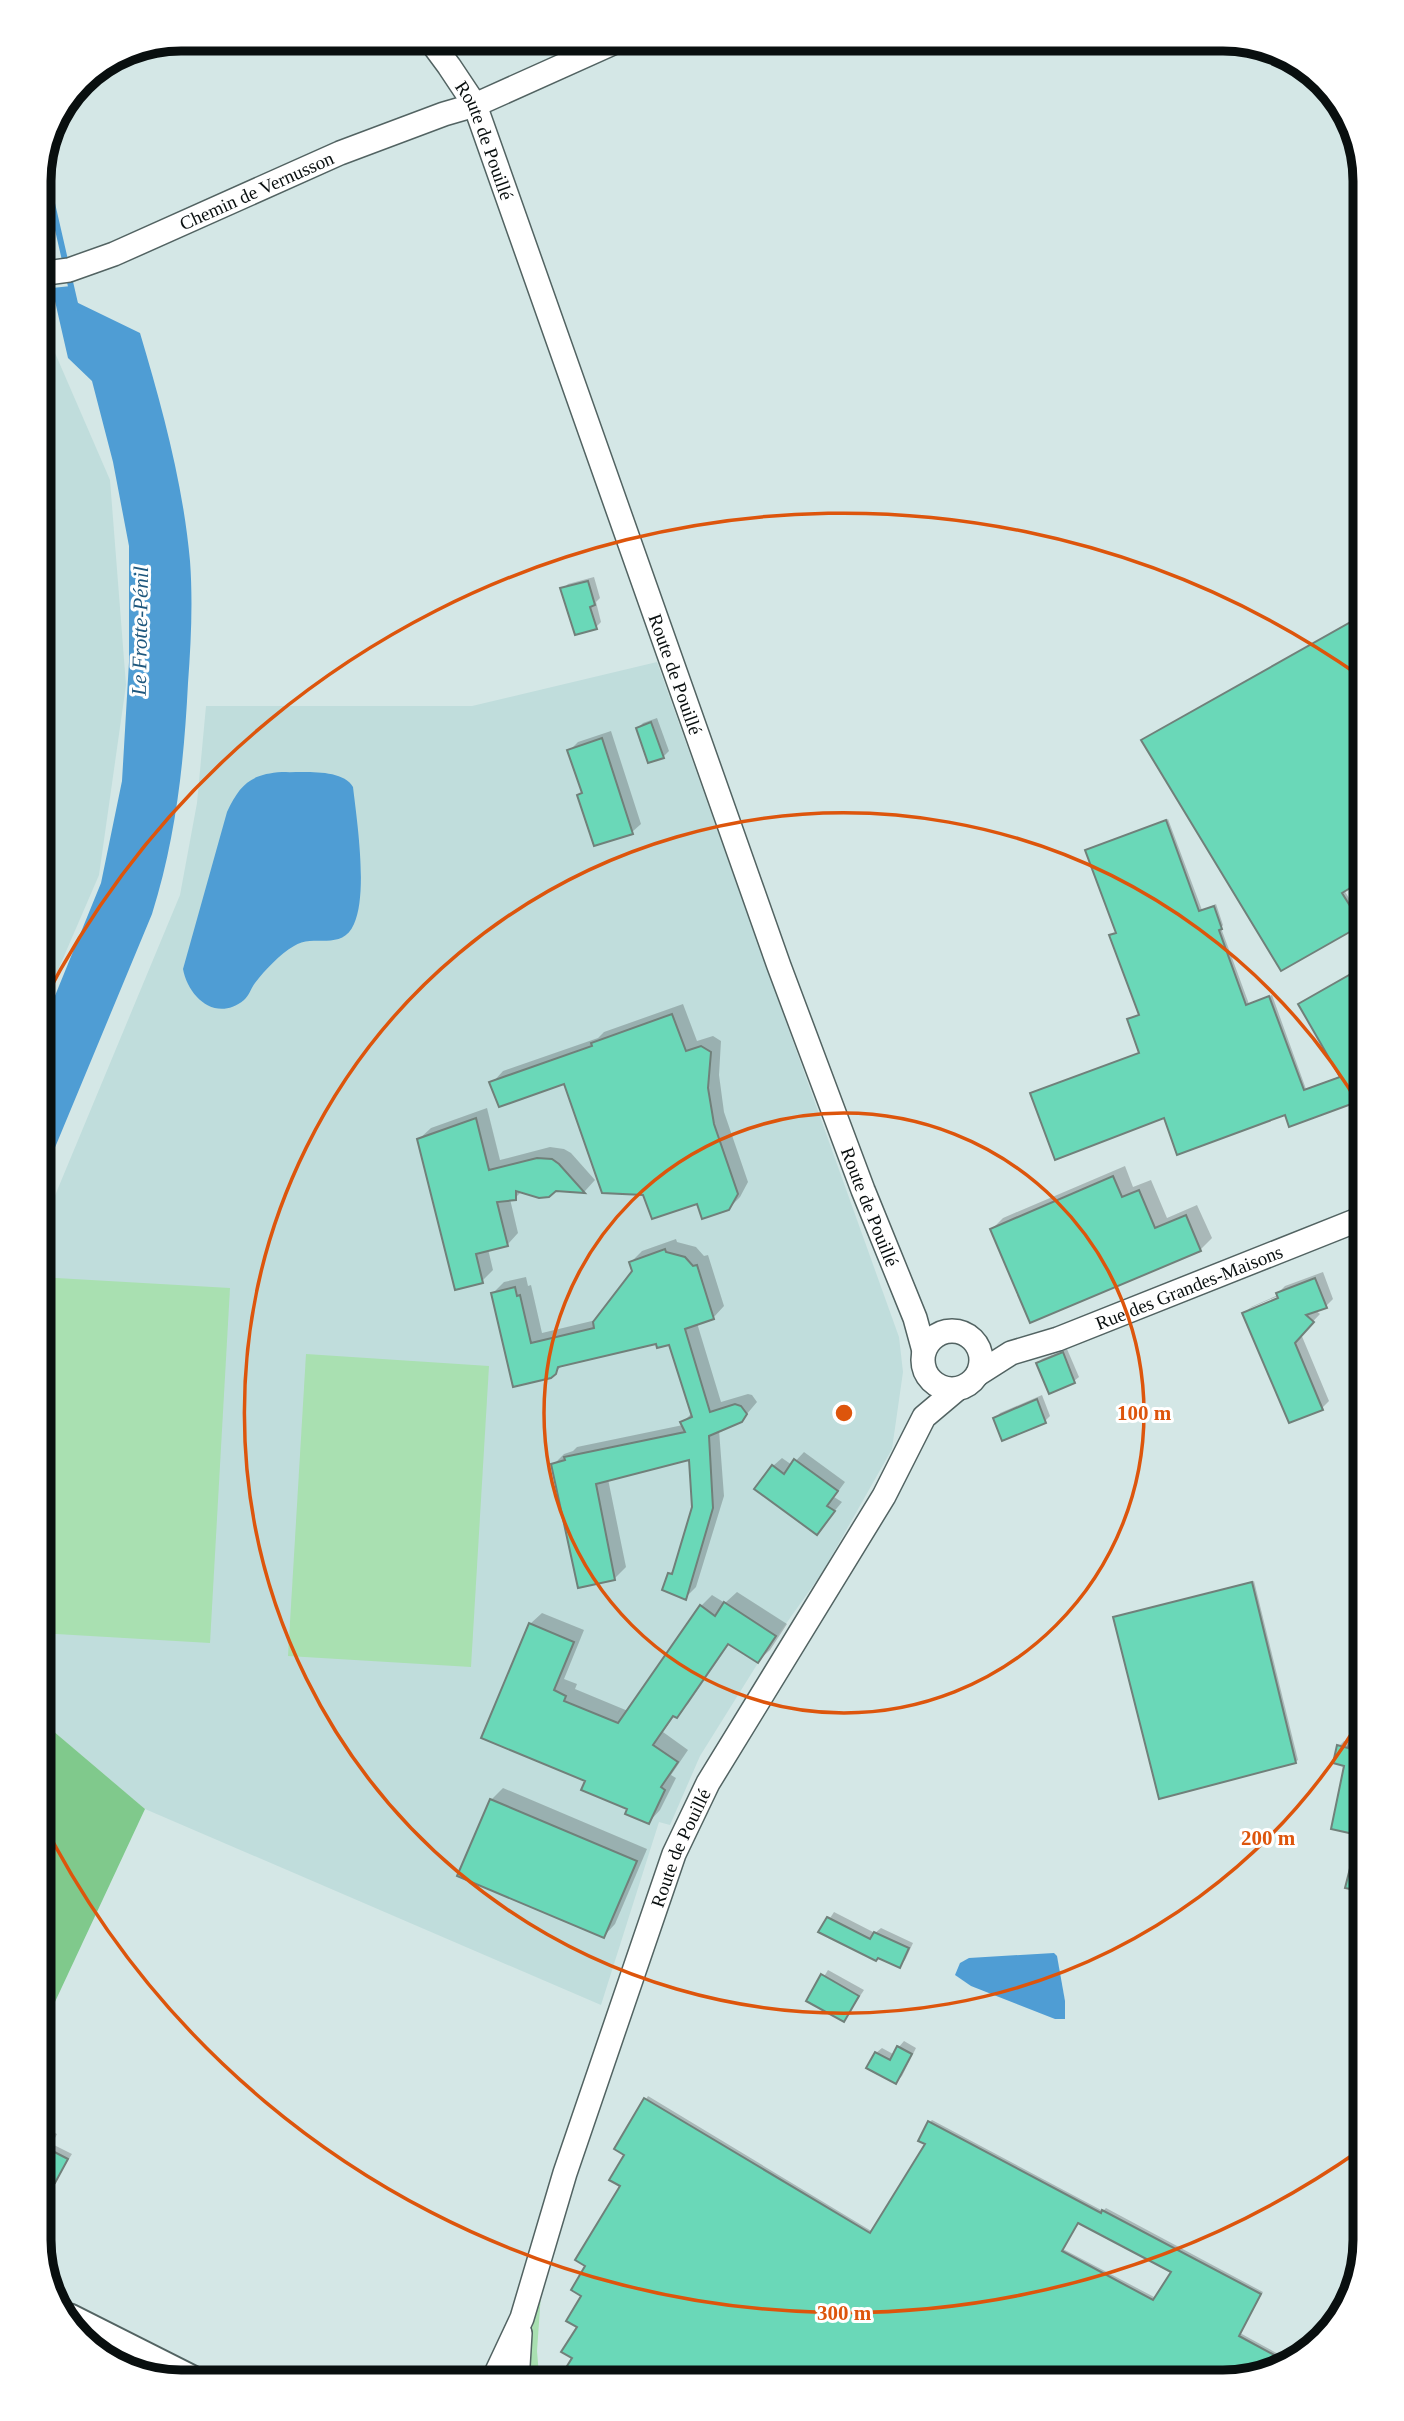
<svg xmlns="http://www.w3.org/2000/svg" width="1404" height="2421" font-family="Georgia,serif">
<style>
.built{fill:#c0dddc}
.green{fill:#a9e0b1}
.forest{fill:#80c98c}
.water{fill:#4f9dd4}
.shadow{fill:#0003;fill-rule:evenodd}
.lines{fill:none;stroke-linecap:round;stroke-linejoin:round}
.stream{stroke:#4f9dd4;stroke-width:6}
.building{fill:#6ad8b8;stroke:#70807a;stroke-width:2;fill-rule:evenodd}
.minor-casing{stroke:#526362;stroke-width:26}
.secondary-casing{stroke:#526362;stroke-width:37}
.minor{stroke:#fff;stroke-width:23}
.secondary{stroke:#fff;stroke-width:33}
.ring{fill:none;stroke:#dd550c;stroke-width:3.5}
.labels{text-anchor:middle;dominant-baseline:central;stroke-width:6;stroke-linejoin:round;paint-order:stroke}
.street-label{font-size:19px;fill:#090f0f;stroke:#fff}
.water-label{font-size:21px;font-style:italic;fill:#1e577d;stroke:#fff}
.rim{fill:none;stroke:#090f0f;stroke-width:9}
.centre{fill:#dd550c;stroke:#fff;stroke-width:3.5}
.ring-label{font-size:21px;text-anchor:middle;font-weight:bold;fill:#dd550c;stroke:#fff;stroke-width:6;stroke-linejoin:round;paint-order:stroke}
</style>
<rect width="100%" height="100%" fill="#d4e7e6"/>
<!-- built -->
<g class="built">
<path d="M39 316 110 480 126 685 99 875 39 1014Z"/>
<path d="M657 662 899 1337 903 1372 892 1449 822 1573 758 1663 700 1756 670 1825 659 1822 601 2005 145 1809 39 1719V1234L180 895 197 803 206 706H472Z"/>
</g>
<!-- green -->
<g class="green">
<path d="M39 1277 230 1288 210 1643 39 1633Z"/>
<path d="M306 1354 489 1366 471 1667 288 1656Z"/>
<path d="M541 2294 537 2351 539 2375 536 2382H524L527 2346Z"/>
</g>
<!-- forest -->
<path class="forest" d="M39 1719 145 1809 54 2004 39 2022Z"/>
<!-- water -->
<g class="water">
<path d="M71 286 72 300 140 333C162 407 183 483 190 561 193 601 191 643 188 683 184 762 176 838 152 914L39 1186V1035L101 883 122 781 129 662V546L113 462 92 381 68 358 52 288Z"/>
<path d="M282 772C302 773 342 768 353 787 357 821 368 893 354 924 342 952 313 933 294 946 280 954 265 970 255 983 251 988 249 996 244 1000 216 1023 188 997 183 969L227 812C240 784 251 774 282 772Z"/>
<path d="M1054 1953 1057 1956 1065 2001V2019H1055L971 1986 955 1975 960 1963 969 1958Z"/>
</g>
<!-- shadow -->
<g class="shadow">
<path d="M594 577 600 598 596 602 601 622 596 627 562 589 568 584Z"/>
<path d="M1365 615V877L1344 890 1363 921 1361 923 1146 738Z"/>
<path d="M657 718 669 751 663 757 638 728 643 723Z"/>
<path d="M611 731 641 824 632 832 579 796 583 792 569 751 578 742Z"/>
<path d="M1168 819 1202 910 1216 904 1223 925 1221 928 1249 1004 1272 995 1306 1089 1341 1076 1302 1002 1365 966V1119L1355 1101 1286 1113 1141 1052 1129 1020 1140 1014 1111 936 1118 932 1087 850Z"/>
<path d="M683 1004 697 1041 713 1036 721 1041 719 1075 724 1112 748 1182 740 1197 728 1209 645 1193 565 1082 492 1083 503 1071 598 1038 604 1032Z"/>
<path d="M487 1108 500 1160 550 1147 564 1149 571 1153 595 1180 585 1191H522L515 1198 510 1199 518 1233 507 1245 488 1249 493 1270 482 1281 419 1139 431 1128Z"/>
<path d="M1125 1166 1133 1187 1151 1180 1167 1218 1197 1205 1212 1238 1200 1250 992 1229 1003 1218Z"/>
<path d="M676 1239 677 1242 696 1247 704 1256 708 1255 724 1306 713 1318 697 1323 721 1402 748 1394 752 1395 757 1402 741 1421 719 1430 724 1496 696 1587 685 1598 670 1574 676 1568 694 1507 691 1458 608 1479 626 1567 615 1578 553 1465 564 1454 573 1451 577 1447 683 1425 682 1423 693 1412 670 1343 657 1342 565 1363 550 1377 493 1293 504 1282 526 1277 528 1286 531 1285 542 1333 596 1320 634 1271 631 1262 642 1251Z"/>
<path d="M1323 1272 1333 1299 1326 1306 1315 1310 1320 1314 1301 1334 1329 1401 1322 1408 1244 1314 1251 1307 1278 1295V1293L1285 1286ZM1285 1293 1287 1297 1250 1312V1308Z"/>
<path d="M1067 1349 1079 1377 1074 1381 1050 1392 1038 1363 1042 1359Z"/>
<path d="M1042 1395 1050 1416 1045 1421 995 1419 1000 1413Z"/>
<path d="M804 1452 845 1482 834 1497 842 1502 817 1532 773 1466 782 1458 792 1465Z"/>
<path d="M1254 1581 1298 1760 1295 1762 1115 1617Z"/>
<path d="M737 1592 787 1624 770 1650 758 1661 730 1643 688 1704 675 1715 663 1732 688 1750 671 1775 676 1778 660 1810 649 1822 587 1781 484 1737 530 1624 542 1613 584 1630 564 1679 577 1684 575 1689 628 1711 701 1606 712 1595 725 1603Z"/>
<path d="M1360 1717 1365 1718V1811L1362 1828 1357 1833 1346 1765 1339 1746 1344 1741 1351 1743Z"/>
<path d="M503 1788 647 1849 615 1924 604 1936 491 1800Z"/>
<path d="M834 1912 875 1933 881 1928 913 1943 905 1960 899 1966 821 1932Z"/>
<path d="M828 1970 864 1990 844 2020 809 2001Z"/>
<path d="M904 2041 916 2048 902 2076 896 2082 876 2053 882 2048 893 2054Z"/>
<path d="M648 2096 873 2232 927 2144 930 2122 932 2120 1103 2211 1106 2208 1263 2292 1240 2333 1293 2362 1286 2368 1223 2382H559L574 2358 588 2265 622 2185 627 2154 616 2148ZM1078 2221 1174 2272 1156 2298 1063 2249Z"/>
<path d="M39 2125 57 2134 52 2144 72 2154 55 2181 39 2173Z"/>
</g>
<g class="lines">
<!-- stream -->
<path class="stream" d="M42 160 76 308"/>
</g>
<!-- building -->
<g class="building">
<path d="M588 581 595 605 590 607 597 629 575 635 560 588Z"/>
<path d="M1365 614V879L1342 893 1362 925 1281 971 1141 740Z"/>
<path d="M651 722 664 758 648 763 636 728Z"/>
<path d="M602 738 633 834 594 846 577 795 582 793 567 750Z"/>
<path d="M1166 820 1199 911 1214 906 1222 929 1219 930 1246 1005 1269 996 1304 1090 1340 1077 1298 1004 1365 966V1122L1354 1103 1289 1127 1285 1115 1177 1155 1164 1118 1055 1160 1030 1093 1139 1053 1127 1019 1139 1015 1109 935 1116 933 1085 850Z"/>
<path d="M672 1014 686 1051 701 1046 711 1052 708 1088 714 1124 738 1194 729 1210 702 1219 697 1204 652 1219 643 1195 602 1193 564 1084 499 1107 489 1082 592 1046 591 1043Z"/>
<path d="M476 1118 489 1170 537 1158 552 1159 559 1164 585 1193 556 1191 549 1197 539 1198 516 1191V1200L497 1202 508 1246 476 1254 483 1283 455 1290 417 1139Z"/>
<path d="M1113 1176 1122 1197 1139 1190 1155 1228 1186 1215 1201 1251 1030 1323 990 1229Z"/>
<path d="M665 1249 666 1252 685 1257 693 1266 697 1265 714 1319 685 1329 710 1412 735 1404 741 1406 747 1414 742 1422 709 1436 713 1508 686 1600 662 1590 668 1573 672 1574 692 1507 689 1460 596 1484 615 1580 578 1588 551 1464 565 1460 564 1457 685 1432 680 1422 692 1417 669 1345 657 1348 656 1344 558 1367 556 1374 551 1378 513 1387 491 1293 515 1287 517 1296 520 1295 531 1343 594 1328 593 1322 632 1271 629 1262Z"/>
<path d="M1315 1278 1327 1308 1306 1315 1314 1322 1295 1343 1323 1410 1289 1423 1242 1313 1278 1298 1276 1293Z"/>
<path d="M1063 1352 1075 1383 1049 1394 1036 1363Z"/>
<path d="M1037 1399 1046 1423 1002 1441 993 1418Z"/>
<path d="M794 1459 838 1491 827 1506 835 1511 817 1535 754 1489 772 1465 784 1474Z"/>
<path d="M1252 1582 1296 1763 1159 1799 1113 1617Z"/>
<path d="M724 1602 776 1636 758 1663 728 1644 677 1718 673 1716 653 1745 678 1762 661 1787 665 1790 649 1824 625 1814 627 1809 581 1790 585 1781 481 1738 529 1623 574 1642 554 1690 566 1696 564 1701 618 1723 700 1605 715 1616Z"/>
<path d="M1359 1698 1365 1699V1810L1363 1809 1358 1835 1331 1829 1344 1766 1333 1763 1337 1745 1348 1748Z"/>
<path d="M490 1799 637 1861 604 1938 457 1876Z"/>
<path d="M1360 1829 1365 1830V1892L1345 1888Z"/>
<path d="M827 1917 870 1939 874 1932 909 1948 900 1968 878 1958 876 1961 818 1932Z"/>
<path d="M821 1974 859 1996 844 2022 806 2001Z"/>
<path d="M897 2046 912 2054 896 2084 866 2068 875 2052 890 2060Z"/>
<path d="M644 2098 870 2233 925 2144 918 2141 928 2121 1101 2213 1102 2210 1261 2294 1239 2336 1291 2364 1286 2368 1223 2383 557 2382 572 2358 561 2352 577 2327 566 2321 581 2296 571 2290 585 2266 575 2260 620 2186 609 2180 624 2155 614 2149ZM1078 2223 1171 2272 1153 2300 1062 2251Z"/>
<path d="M39 2144 68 2159 55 2183 39 2175Z"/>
</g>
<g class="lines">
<!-- minor casing -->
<g class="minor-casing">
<g id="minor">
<path id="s1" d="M429 39 449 66 475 105 779 966 863 1190 915 1318 924 1351"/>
<path id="s2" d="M39 274 69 270 114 254 340 153 444 114 475 105 622 39"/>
<circle cx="952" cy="1360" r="29"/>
<path id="s3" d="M978 1374 1011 1353 1058 1339 1365 1217"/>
<path id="s4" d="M492 2382 522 2318 565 2173 674 1854 708 1783 884 1496 924 1417 956 1390"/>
<path d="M517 2382 520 2333"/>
</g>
</g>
<!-- secondary casing -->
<g class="secondary-casing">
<path id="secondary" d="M69 2321 190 2382"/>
</g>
<!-- minor -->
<use href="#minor" class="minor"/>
<!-- secondary -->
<use href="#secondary" class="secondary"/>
</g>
<!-- distance rings -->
<g class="ring">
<circle cx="844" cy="1413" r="300"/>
<path d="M1364 1713A600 600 0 1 1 1364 1113"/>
<path d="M1360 2150A900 900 0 0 1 39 1815M42 1004A900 900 0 0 1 1360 676"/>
</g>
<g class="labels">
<!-- street labels -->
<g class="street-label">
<text stroke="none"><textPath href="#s1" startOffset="117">Route de Pouillé</textPath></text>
<text stroke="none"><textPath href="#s2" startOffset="234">Chemin de Vernusson</textPath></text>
<text stroke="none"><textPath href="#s1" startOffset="684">Route de Pouillé</textPath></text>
<text stroke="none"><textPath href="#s1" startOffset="1251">Route de Pouillé</textPath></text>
<text stroke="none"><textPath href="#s3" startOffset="229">Rue des Grandes-Maisons</textPath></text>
<text stroke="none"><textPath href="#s4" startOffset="567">Route de Pouillé</textPath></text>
</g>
<!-- water labels -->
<g class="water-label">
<text transform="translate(140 631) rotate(-89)">Le Frotte-Pénil</text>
</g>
</g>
<!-- crop -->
<path d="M0 0H1404V2421H0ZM181 51H1223A130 130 0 0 1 1353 181V2240A130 130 0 0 1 1223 2370H181A130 130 0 0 1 51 2240V181A130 130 0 0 1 181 51Z" fill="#fff" fill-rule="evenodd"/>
<path class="rim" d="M181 51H1223A130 130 0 0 1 1353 181V2240A130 130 0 0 1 1223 2370H181A130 130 0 0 1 51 2240V181A130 130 0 0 1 181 51Z"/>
<circle cx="844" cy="1413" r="10" class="centre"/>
<g class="ring-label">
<text x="1144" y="1420">100 m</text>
<text x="1268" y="1845">200 m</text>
<text x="844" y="2320">300 m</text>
</g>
</svg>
